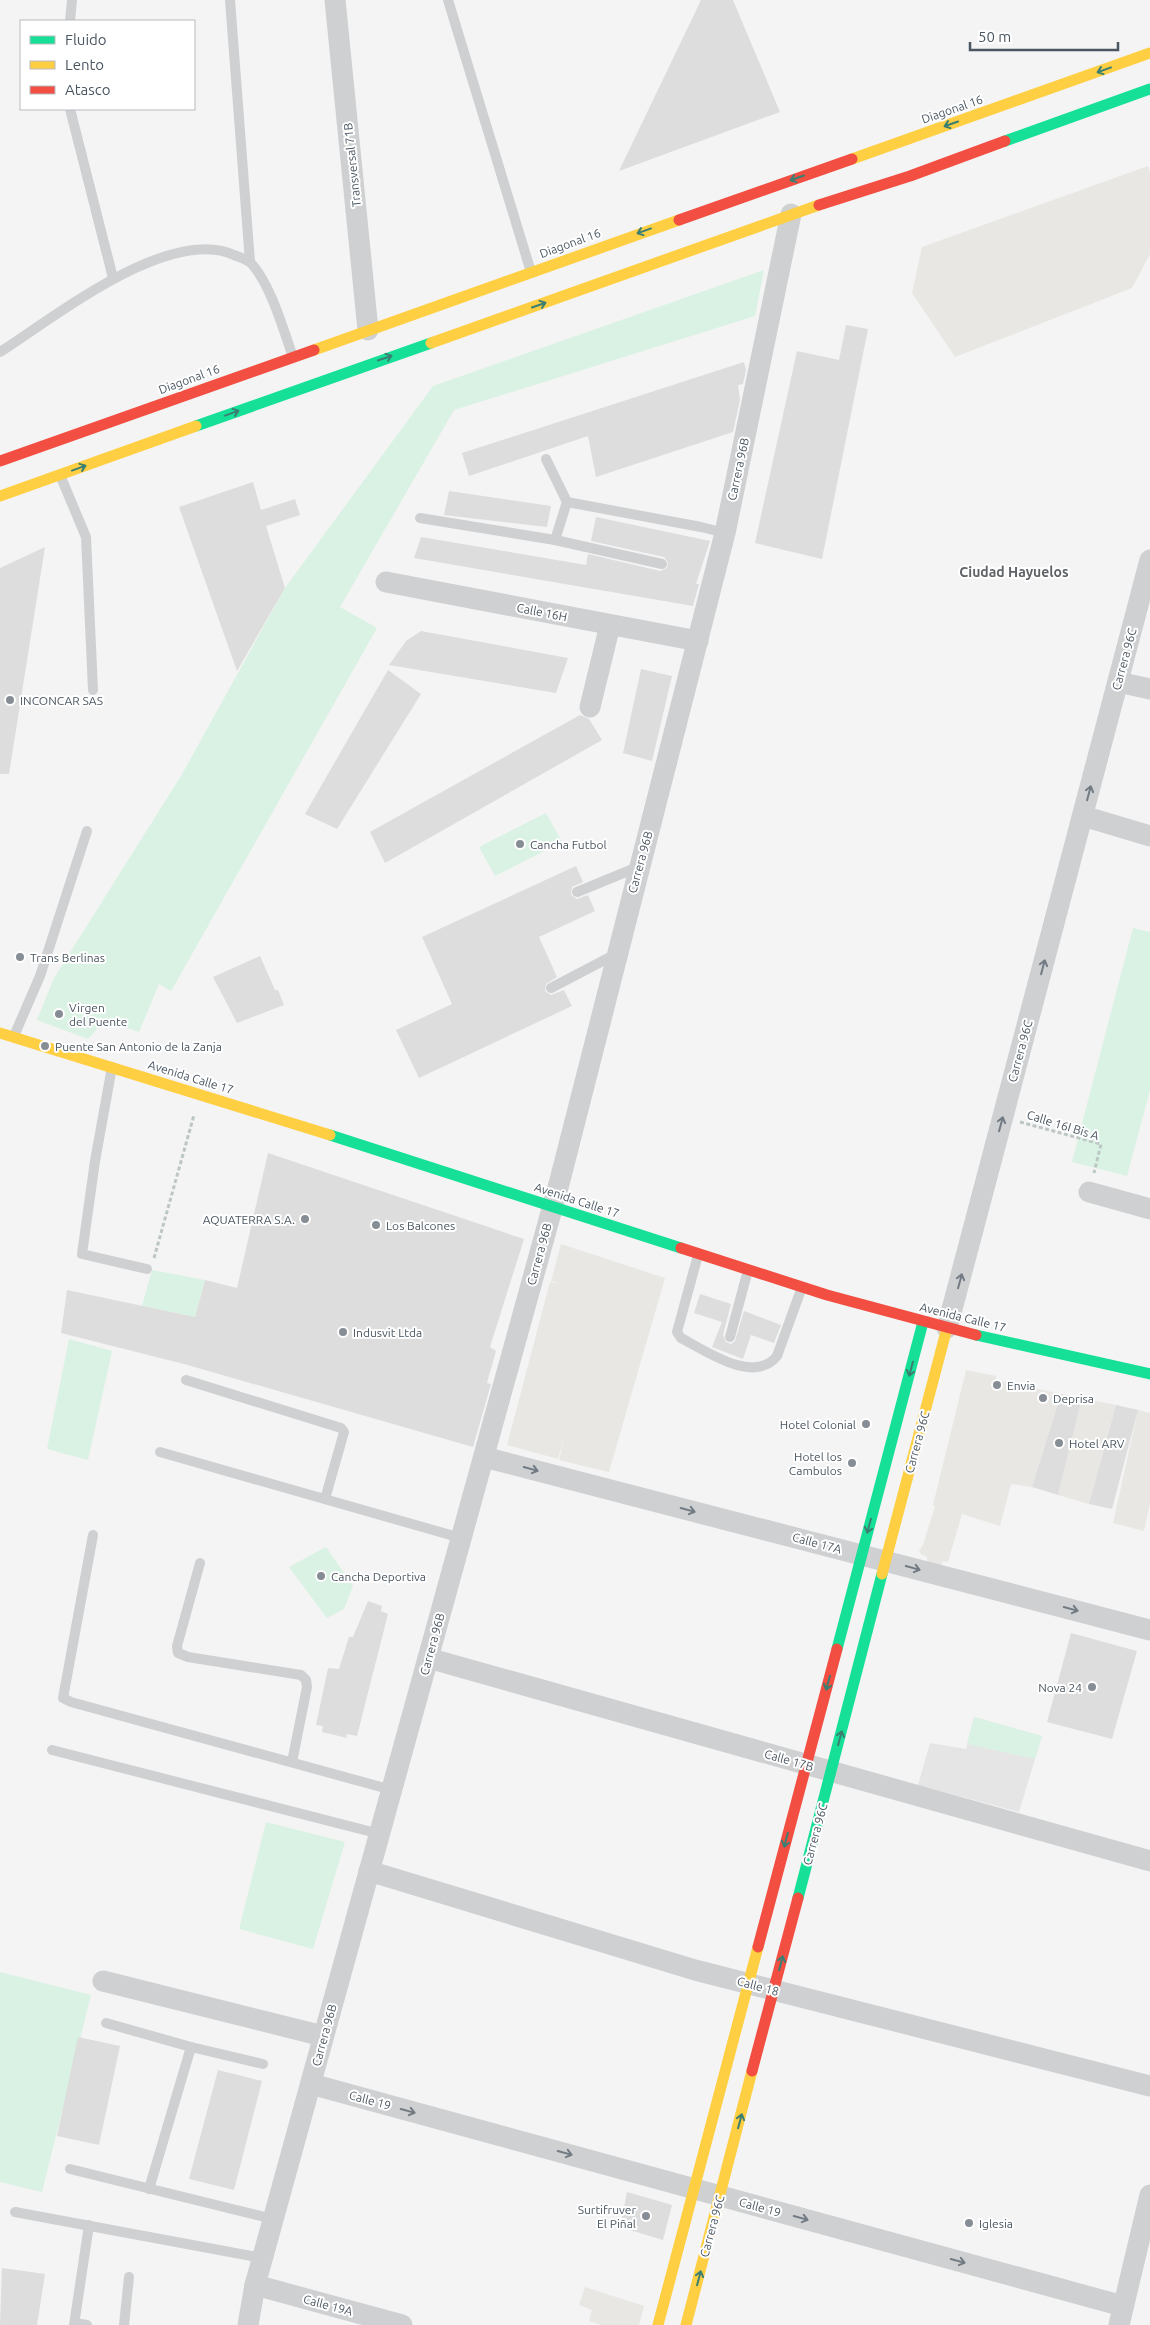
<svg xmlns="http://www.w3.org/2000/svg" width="1150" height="2325" font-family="Ubuntu,sans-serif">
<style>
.commercial{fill:#e8e7e3}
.education{fill:#e6e5e6}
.green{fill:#d9f2e3}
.building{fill:#ddddde}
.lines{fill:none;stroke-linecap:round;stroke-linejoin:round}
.path{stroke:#bcc7c4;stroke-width:3;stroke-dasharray:4 2.5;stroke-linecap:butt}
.lane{stroke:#ced0d2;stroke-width:10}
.street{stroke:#ced0d2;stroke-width:21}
.fast{stroke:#16e098;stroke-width:11}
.slow{stroke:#ffcf43;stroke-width:11}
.jam{stroke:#f24e42;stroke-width:11}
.oneway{stroke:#3a7f72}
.oneway2{stroke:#727b83}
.poi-dot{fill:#868d94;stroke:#fff;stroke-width:2}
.labels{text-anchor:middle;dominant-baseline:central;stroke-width:4;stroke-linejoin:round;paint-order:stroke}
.street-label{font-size:12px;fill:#4a5661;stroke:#fff}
.poi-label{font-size:12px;fill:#4a5661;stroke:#fff;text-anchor:start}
.neighbourhood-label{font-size:14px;font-weight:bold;fill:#5f6368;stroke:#fff}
</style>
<rect width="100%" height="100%" fill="#f4f4f4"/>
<!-- commercial -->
<g class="commercial">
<path d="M1148 166 1150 172V254L1132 288 955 357 912 293 922 247Z"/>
<path d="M561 1244 665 1278 609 1472 559 1460 565 1435 558 1459 507 1445 550 1282 561 1284 551 1281Z"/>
<path d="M966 1370 996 1376V1380L1061 1394 1032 1487 1011 1484 1000 1526 962 1514 948 1562 943 1561 941 1568 927 1564V1557L921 1554 919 1551 923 1545 935 1506 933 1505Z"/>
<path d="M1082 1398 1116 1405 1089 1504 1058 1495Z"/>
<path d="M1138 1410 1150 1413V1504L1144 1531 1113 1523Z"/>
<path d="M585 2287 644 2306 639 2325H601L589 2321 592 2310 579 2305Z"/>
</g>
<!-- education -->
<path class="education" d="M974 1717 1042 1736 1019 1812 918 1785 930 1743 966 1749Z"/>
<!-- green -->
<g class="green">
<path d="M764 270 755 316 454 410 340 607 377 628 171 991 159 984 139 1032 105 1020 88 1039 37 1020 54 978 181 776 285 588 433 386Z"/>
<path d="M546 813 562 842 495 876 479 847Z"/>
<path d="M1133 928 1150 932V1090L1127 1176 1072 1162Z"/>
<path d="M152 1270 205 1280 195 1317 142 1306Z"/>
<path d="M69 1339 112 1351 88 1460 47 1449Z"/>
<path d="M326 1547 353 1586 344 1609 327 1618 289 1567Z"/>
<path d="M974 1717 1042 1736 1035 1759 967 1744Z"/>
<path d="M266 1822 345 1842 313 1949 239 1929Z"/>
<path d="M0 1972 91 1995 42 2192 0 2182Z"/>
</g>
<!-- building -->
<g class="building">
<path d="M701 0H733L780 112 619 171Z"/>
<path d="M846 325 868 329 822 559 755 543 797 351 839 360Z"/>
<path d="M744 362 746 370 743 384 738 385 740 400 733 432 596 477 588 436 469 476 462 453Z"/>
<path d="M253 482 261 510 295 499 300 515 266 526 285 588 237 671 179 507Z"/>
<path d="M449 491 551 506 547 527 444 515Z"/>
<path d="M596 517 710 541 696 584H699L693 606 414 558 421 537 586 565 588 554 660 571 667 568 668 562 664 557 591 541Z"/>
<path d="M45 547 9 774H0V568Z"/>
<path d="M421 631 568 658 556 693 389 665 406 641Z"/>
<path d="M641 669 672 676 652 761 623 753Z"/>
<path d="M388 670 421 694 337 829 305 814Z"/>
<path d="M580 715 589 719 602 740 385 863 370 832Z"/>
<path d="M576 866 583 882 572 887 571 895 577 899 588 895 595 911 539 937 557 977 546 984 545 991 551 995 564 990 572 1006 419 1078 396 1030 452 1004 422 937Z"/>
<path d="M260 956 275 990H278L284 1005 237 1023 213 977Z"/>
<path d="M268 1153 524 1239 490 1347 496 1351 487 1383 491 1384 473 1447 184 1364 61 1333 67 1290 195 1317 205 1280 237 1288Z"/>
<path d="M700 1294 731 1304 723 1335 726 1342 731 1344 735 1341 744 1311 781 1325 774 1343 751 1335 743 1359 712 1347 722 1322 694 1313Z"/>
<path d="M1061 1394 1082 1398 1058 1495 1032 1487Z"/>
<path d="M1116 1405 1138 1410 1112 1509 1089 1504Z"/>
<path d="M368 1601 382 1606 381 1611 388 1614 357 1736 346 1734 347 1738 322 1732 323 1726 316 1725 328 1668 339 1669 349 1637H353Z"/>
<path d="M1071 1633 1137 1651 1112 1739 1047 1722Z"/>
<path d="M78 2037 120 2046 99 2145 57 2136Z"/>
<path d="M218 2070 262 2081 234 2190 189 2179Z"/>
<path d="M627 2192 672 2205 663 2240 620 2227Z"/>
<path d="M2 2268 45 2274 37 2325H0Z"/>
</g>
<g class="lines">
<!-- path -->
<g class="path">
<path d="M1020 1122 1101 1144 1094 1173"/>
<path d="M154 1258 194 1115"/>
</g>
<!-- lane -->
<g class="lane">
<path d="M230 0 250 262"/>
<path d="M448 0 531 272"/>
<path d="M70 21 72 0"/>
<path d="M70 109 113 278"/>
<path d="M0 352C54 318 169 225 234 255 239 257 247 259 251 263 271 285 283 329 293 357"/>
<path d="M546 459 567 502 701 527 725 533"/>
<path d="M60 475 86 537 93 690"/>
<path d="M420 518 555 540 662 564"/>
<path d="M555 540 567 502"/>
<path d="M577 892 638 867"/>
<path d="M551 988 616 954"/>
<path d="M14 1036 40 976 87 831"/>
<path d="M112 1067 95 1161 82 1254 147 1269"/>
<path d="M698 1255 677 1332 681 1338C706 1351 754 1385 777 1356L802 1287"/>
<path d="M730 1337 748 1270"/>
<path d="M186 1380 341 1428 344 1432 325 1499"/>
<path d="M160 1452 461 1538"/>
<path d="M93 1535 63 1698 71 1702 392 1790"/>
<path d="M200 1563 177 1646 178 1653 188 1657 301 1675 306 1680 307 1687 292 1762"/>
<path d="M52 1750 380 1834"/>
<path d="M106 2023 191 2047 263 2064"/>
<path d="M70 2169 273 2219"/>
<path d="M149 2189 191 2047"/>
<path d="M15 2212 262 2258"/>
<path d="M75 2323 87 2325"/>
<path d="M74 2325 89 2225"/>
<path d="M124 2325 129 2277"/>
</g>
<!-- street -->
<g class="street">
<path d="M335 0 368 330"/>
<path d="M386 582 698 641"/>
<path d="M1118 682 1150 689"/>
<path d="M590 707 610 625"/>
<path d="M1083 816 1150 836"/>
<path d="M1089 1192 1150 1209"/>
<path d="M947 1328 1150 560"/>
<path d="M484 1457 1150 1630"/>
<path d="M428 1658 1150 1861"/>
<path d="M369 1871 695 1970 1150 2086"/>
<path d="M103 1981 323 2036"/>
<path d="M311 2084 1123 2306"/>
<path d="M255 2285 402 2325"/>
<path d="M248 2325 255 2285 560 1180 725 533 791 214"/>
<path d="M1119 2325 1150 2195"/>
</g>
<!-- fast -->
<g class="fast">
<path d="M1005 141 1150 89"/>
<path d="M196 426 431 343"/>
<path d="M330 1135 681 1248"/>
<path d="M976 1335 1150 1374"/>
<path d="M837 1649 923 1322"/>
<path d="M798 1898 882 1574"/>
</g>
<!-- slow -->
<g class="slow">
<path d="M852 159 1150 53"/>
<path d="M431 343 819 205"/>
<path d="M314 350 679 220"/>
<path d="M0 496 196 426"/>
<path d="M0 1033 330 1135"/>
<path d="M882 1574 947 1328"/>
<path d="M658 2325 758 1947"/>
<path d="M686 2325 752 2071"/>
</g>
<!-- jam -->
<g class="jam">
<path d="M819 205 910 176 1005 141"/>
<path d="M679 220 852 159"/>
<path d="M0 461 314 350"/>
<path d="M681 1248 827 1295 976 1335"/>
<path d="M758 1947 837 1649"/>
<path d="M752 2071 798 1898"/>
</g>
</g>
<!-- one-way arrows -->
<defs><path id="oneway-shaft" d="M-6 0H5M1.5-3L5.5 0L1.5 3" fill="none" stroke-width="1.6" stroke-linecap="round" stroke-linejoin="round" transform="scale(1.25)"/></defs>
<g class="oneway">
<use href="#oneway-shaft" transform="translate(1104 70) rotate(160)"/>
<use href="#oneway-shaft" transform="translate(951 124) rotate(161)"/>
<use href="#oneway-shaft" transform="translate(797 178) rotate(161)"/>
<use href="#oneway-shaft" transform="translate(644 231) rotate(160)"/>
<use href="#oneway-shaft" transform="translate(539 305) rotate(-19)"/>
<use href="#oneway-shaft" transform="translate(385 358) rotate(-19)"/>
<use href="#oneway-shaft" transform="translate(232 413) rotate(-20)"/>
<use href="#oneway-shaft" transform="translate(79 468) rotate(-20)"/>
<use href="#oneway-shaft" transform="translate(911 1369) rotate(105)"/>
<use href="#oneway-shaft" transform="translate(869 1526) rotate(105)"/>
<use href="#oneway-shaft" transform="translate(828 1683) rotate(105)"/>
<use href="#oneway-shaft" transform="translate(840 1738) rotate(-75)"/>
<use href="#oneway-shaft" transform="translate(786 1840) rotate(105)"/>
<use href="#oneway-shaft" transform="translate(781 1963) rotate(-75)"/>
<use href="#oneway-shaft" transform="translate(740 2121) rotate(-75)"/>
<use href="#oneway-shaft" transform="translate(699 2278) rotate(-75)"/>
</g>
<g class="oneway2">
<use href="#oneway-shaft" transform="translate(1089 793) rotate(-75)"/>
<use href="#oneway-shaft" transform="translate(1043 967) rotate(-75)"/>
<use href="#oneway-shaft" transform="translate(1001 1124) rotate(-75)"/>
<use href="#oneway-shaft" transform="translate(960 1281) rotate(-75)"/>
<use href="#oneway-shaft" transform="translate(531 1469) rotate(15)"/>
<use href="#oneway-shaft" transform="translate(688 1510) rotate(15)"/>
<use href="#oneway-shaft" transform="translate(913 1568) rotate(15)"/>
<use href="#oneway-shaft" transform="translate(1071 1609) rotate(15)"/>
<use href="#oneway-shaft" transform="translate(408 2111) rotate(15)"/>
<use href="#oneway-shaft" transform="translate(565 2153) rotate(15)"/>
<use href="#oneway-shaft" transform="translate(801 2218) rotate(15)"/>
<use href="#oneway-shaft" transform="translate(958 2261) rotate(15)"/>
</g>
<!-- markers -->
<g class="poi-dot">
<circle cx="10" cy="700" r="5"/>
<circle cx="520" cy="844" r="5"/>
<circle cx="20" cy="957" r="5"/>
<circle cx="59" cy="1014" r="5"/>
<circle cx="45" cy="1046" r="5"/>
<circle cx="305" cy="1219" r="5"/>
<circle cx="376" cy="1225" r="5"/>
<circle cx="343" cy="1332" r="5"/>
<circle cx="997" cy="1385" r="5"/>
<circle cx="1043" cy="1398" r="5"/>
<circle cx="866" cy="1424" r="5"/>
<circle cx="1059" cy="1443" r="5"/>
<circle cx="852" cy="1463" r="5"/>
<circle cx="321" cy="1576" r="5"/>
<circle cx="1092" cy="1687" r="5"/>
<circle cx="646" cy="2216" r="5"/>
<circle cx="969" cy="2223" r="5"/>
</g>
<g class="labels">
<!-- street labels -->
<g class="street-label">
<text transform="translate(952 109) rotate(-19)">Diagonal 16</text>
<text transform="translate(352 165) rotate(-96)">Transversal 71B</text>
<text transform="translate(570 243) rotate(-20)">Diagonal 16</text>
<text transform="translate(189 379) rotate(-20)">Diagonal 16</text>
<text transform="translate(738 469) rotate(-78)">Carrera 96B</text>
<text transform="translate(542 612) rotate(11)">Calle 16H</text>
<text transform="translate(1124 659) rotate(-75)">Carrera 96C</text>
<text transform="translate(640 862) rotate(-75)">Carrera 96B</text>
<text transform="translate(1020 1051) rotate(-75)">Carrera 96C</text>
<text transform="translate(191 1077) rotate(17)">Avenida Calle 17</text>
<text transform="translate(1063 1125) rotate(17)">Calle 16I Bis A</text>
<text transform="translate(577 1200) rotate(18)">Avenida Calle 17</text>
<text transform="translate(539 1254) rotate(-75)">Carrera 96B</text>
<text transform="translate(963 1317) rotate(14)">Avenida Calle 17</text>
<text transform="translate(917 1442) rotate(-75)">Carrera 96C</text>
<text transform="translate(817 1543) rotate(15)">Calle 17A</text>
<text transform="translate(432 1644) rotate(-75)">Carrera 96B</text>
<text transform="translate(789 1760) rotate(16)">Calle 17B</text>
<text transform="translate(815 1834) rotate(-75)">Carrera 96C</text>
<text transform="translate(758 1986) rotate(15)">Calle 18</text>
<text transform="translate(324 2035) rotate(-75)">Carrera 96B</text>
<text transform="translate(370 2100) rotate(15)">Calle 19</text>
<text transform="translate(760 2207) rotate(15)">Calle 19</text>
<text transform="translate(712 2226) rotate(-75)">Carrera 96C</text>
<text transform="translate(328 2305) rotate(15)">Calle 19A</text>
</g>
<!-- poi labels -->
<g class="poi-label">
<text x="20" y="700">INCONCAR SAS</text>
<text x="530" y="844">Cancha Futbol</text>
<text x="30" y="957">Trans Berlinas</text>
<text x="69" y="1007">Virgen<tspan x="69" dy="14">del Puente</tspan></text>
<text x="55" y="1046">Puente San Antonio de la Zanja</text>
<text x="295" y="1219" text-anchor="end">AQUATERRA S.A.</text>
<text x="386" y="1225">Los Balcones</text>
<text x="353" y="1332">Indusvit Ltda</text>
<text x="1007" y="1385">Envia</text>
<text x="1053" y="1398">Deprisa</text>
<text x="856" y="1424" text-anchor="end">Hotel Colonial</text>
<text x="1069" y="1443">Hotel ARV</text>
<text x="842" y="1456" text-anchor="end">Hotel los<tspan x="842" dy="14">Cambulos</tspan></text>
<text x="331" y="1576">Cancha Deportiva</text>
<text x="1082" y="1687" text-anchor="end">Nova 24</text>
<text x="636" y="2209" text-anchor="end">Surtifruver<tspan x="636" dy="14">El Piñal</tspan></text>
<text x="979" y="2223">Iglesia</text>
</g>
<!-- neighbourhood labels -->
<g class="neighbourhood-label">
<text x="1014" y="572">Ciudad Hayuelos</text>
</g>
</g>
<!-- legend -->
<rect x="20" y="20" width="175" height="90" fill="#ffffff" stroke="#b7bbc0"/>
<rect x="30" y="36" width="25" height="8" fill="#16e098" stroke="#b7bbc0"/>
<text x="65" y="45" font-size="15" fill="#4a5661">Fluido</text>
<rect x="30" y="61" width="25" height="8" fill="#ffcf43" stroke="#b7bbc0"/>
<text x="65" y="70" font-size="15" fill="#4a5661">Lento</text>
<rect x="30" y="86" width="25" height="8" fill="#f24e42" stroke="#b7bbc0"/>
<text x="65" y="95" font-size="15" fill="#4a5661">Atasco</text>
<!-- scale -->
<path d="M970 42v8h148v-8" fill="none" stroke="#4a5661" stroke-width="2.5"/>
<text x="978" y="42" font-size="15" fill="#4a5661" stroke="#ffffff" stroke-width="4" paint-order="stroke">50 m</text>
</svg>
